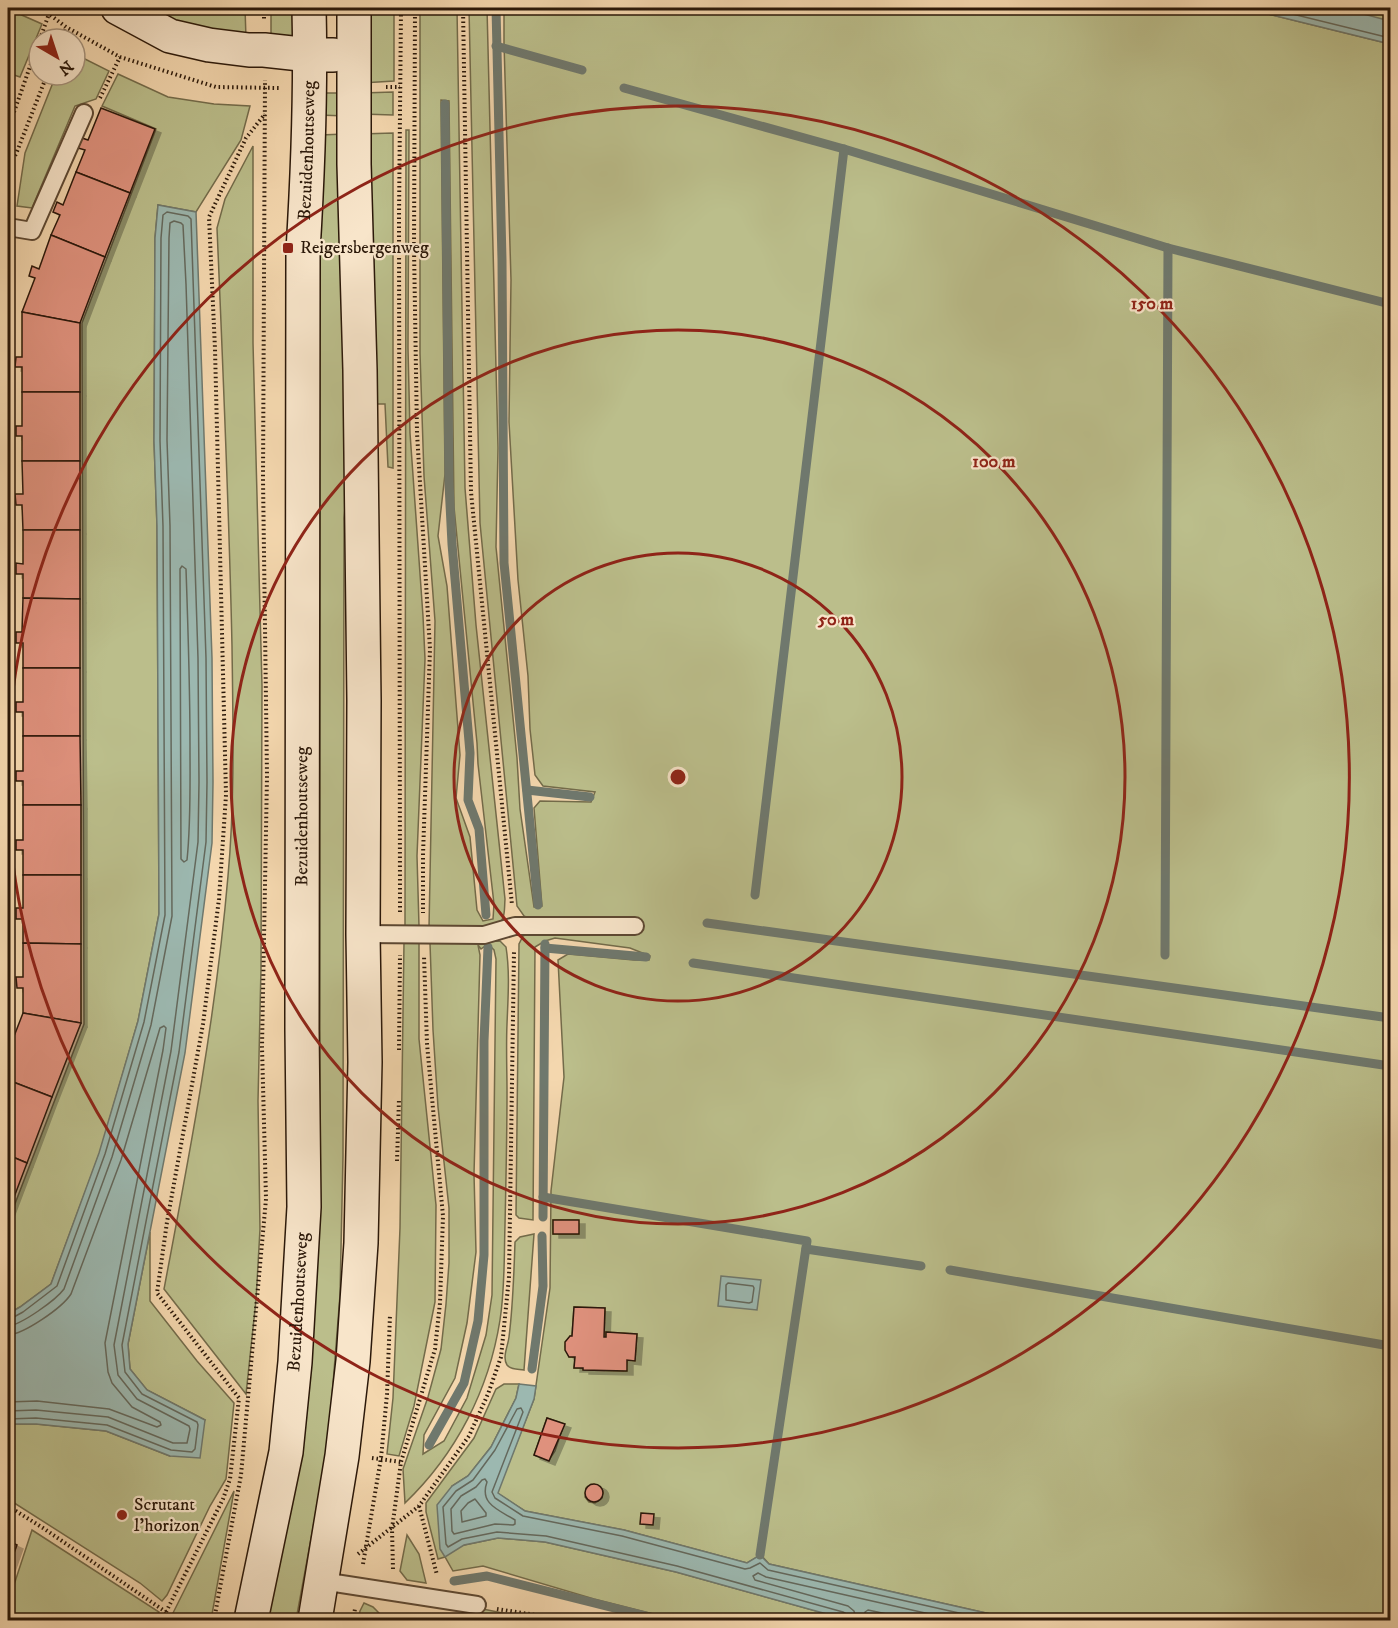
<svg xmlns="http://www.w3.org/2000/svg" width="1398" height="1628" font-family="'IM FELL DW Pica',serif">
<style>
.green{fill:#bbbe8b;stroke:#736b4a;stroke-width:1.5;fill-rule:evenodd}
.water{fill:#9cb8b0;stroke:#6f786d;stroke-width:1.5}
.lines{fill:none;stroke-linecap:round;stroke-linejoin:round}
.shore{stroke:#64685c;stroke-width:1.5}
.stream{stroke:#6f786d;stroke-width:9}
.building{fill:#df917d;stroke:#2b1809;stroke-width:1.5;filter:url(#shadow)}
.lane-casing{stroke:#5d4832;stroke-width:20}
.secondary-casing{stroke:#2b1809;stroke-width:36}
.path{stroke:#2b1809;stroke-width:4;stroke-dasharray:1.5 3;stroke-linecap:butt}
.lane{stroke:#f8e5ca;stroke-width:16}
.secondary{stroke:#f8e5ca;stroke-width:33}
.ring{fill:none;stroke:#8f2418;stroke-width:3}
.poi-dot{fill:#8f2418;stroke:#f8e5ca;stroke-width:2}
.labels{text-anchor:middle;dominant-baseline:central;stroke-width:4.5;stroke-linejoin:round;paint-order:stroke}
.street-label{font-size:18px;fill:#2b1809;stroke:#f8e5ca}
.poi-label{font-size:18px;fill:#2b1809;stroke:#f8e5ca;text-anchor:start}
.centre{fill:#8f2418;stroke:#f8e5ca;stroke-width:3}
.ring-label{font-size:18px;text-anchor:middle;font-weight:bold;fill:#8f2418;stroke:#f8e5ca;stroke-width:4.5;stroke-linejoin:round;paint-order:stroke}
</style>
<defs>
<filter id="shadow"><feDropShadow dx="6" dy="4" stdDeviation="0" flood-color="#0004"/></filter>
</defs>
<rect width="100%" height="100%" fill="#f4d7ae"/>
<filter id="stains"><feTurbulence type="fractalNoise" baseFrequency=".00333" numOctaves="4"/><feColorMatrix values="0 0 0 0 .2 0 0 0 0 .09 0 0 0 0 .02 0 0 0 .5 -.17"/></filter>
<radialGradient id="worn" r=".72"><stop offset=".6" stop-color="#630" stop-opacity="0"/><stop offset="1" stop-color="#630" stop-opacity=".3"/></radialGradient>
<!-- green -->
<g class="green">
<path d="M136 8H245L246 38 239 41Z"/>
<path d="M271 8H300L299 39 271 37Z"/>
<path d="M362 8H394V81L362 83Z"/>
<path d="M420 8H457V9L465 488 476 625 505 899C504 914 506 919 494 928H429L435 621 424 476 420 353ZM441 100 449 101 454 507 477 743 478 764 494 904 493 919 483 921 477 910 470 837 456 798 460 755 447 586 438 536 445 474Z"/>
<path d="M469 8H487L498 448 496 547 517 758 520 809 534 907 542 906 534 808 540 801 591 802 595 792 543 786 535 775 530 729 528 676 518 580 509 422 511 280 504 43V8H1244L1390 44V1620H1017L769 1564 761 1555 747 1563 624 1530 525 1511 497 1493 534 1399 550 1288 551 1191 564 1077 558 960 568 954 634 960H649L650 956 630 948 555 938 545 941 535 947 533 1220 519 1218 516 1215 519 944 523 936 531 932 534 921 524 916 517 906 480 523ZM553 1220H578V1234H553ZM574 1307 605 1308 604 1337H606V1332L637 1334 635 1360H627L626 1371 584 1370 583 1368H574L575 1357H569C564 1343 564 1349 570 1336H572ZM547 1418 564 1424 555 1451 549 1460 534 1455ZM591 1484 597 1485 603 1491 602 1498 595 1503 589 1502 585 1497 586 1488Z"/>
<path d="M1275 8H1390V38Z"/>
<path d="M8 9 42 24 20 77 8 73Z"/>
<path d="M75 54 109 71 96 99 75 106 32 208 17 206 25 153 56 75H75Z"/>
<path d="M118 74 168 97 214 104 250 106 241 140 196 212 158 205 155 238 154 441 157 526 159 914 138 1021 100 1152 51 1284 20 1307 8 1314V1222L84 1024 82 323 156 129 102 106Z"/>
<path d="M393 92V115L362 114V93Z"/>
<path d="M319 93H346V116L319 115Z"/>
<path d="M406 130H409L408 348 410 433 423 616 425 659 417 856 419 926 405 927Z"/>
<path d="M393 133V468L388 467 385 404H375L361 134Z"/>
<path d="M345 134 355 411 344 518 343 1156 340 1295 328 1447 296 1620H268L320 1137V135Z"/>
<path d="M253 146V343L262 686 261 968 258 1101 260 1229 256 1300 246 1394 164 1289C190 1152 216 1016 228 876 235 800 233 723 232 646 229 507 223 367 217 228L225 199Z"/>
<path d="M500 941 506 947C510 972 508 998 507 1024 506 1047 507 1070 507 1092 507 1136 506 1180 505 1225 504 1256 505 1289 500 1320 489 1390 456 1454 405 1503L403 1469 428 1397 441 1349 446 1304 449 1263V1208L438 1107 433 1030 430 943ZM488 944 494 950 496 959 492 1295 486 1335 467 1398 444 1441 423 1454 424 1435 455 1378 467 1323 476 1252 474 1174 480 955 478 945 481 949Z"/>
<path d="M404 942H419V1039L436 1205 435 1302 414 1406 399 1456 387 1454 393 1398 400 1228Z"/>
<path d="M150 1232V1301L197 1361 234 1403 226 1479 210 1506 167 1595 162 1601 140 1583 8 1499V1424H36L106 1431 170 1456 205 1420 147 1390 130 1369 128 1344Z"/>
<path d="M534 1234 524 1370C518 1369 511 1370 507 1365 502 1357 508 1346 509 1337 513 1306 514 1274 515 1242L520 1237Z"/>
<path d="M504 1384H519L516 1398 491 1447 468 1476 452 1486 464 1545 498 1538 545 1542 676 1572 834 1616 856 1620H677L594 1599 483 1566 453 1571 445 1557 438 1559 426 1512V1503L474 1438 496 1389Z"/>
<path d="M234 1491 211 1620H169L172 1615Z"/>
<path d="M32 1530 159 1612 155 1620H8V1603Z"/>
<path d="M407 1535 419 1554 426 1583 407 1580 400 1571Z"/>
<path d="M364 1603 373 1607 379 1613V1620H358L360 1611Z"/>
<path d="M473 1607 537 1620H471Z"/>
</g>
<!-- water -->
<g class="water">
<path d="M1244 8H1341L1390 21V44Z"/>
<path d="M158 205 196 212 212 658 213 782 212 843 185 1053 128 1344 130 1369 147 1390 205 1420 200 1458 170 1456 106 1431 36 1424H8V1314L20 1307 51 1284 99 1153 138 1021 159 914 157 526 154 441 155 238Z"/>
<path d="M721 1276 761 1280 757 1310 718 1306Z"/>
<path d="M519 1384 536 1386 534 1399 498 1493 525 1511 624 1530 747 1563 760 1555 769 1564 1017 1620H856L834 1616 676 1572 545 1542 498 1538 464 1545 445 1557 440 1549 437 1505 452 1486 468 1476 491 1447 516 1398Z"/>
</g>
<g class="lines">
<!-- shore -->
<g class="shore">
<path d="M1268 8 1390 38"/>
<path d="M182 566 186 569C188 627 190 686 190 744 190 783 191 822 187 860L184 862 181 859 180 569Z"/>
<path d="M728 1283 753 1286 754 1288 752 1302 749 1303 726 1300V1285Z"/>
<path d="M8 1318H12L23 1312 57 1286 105 1154 144 1022 165 915 163 526 160 441 161 238 163 215 167 212 188 216 191 219 206 658 207 782 206 842 179 1052 122 1345 125 1372 142 1394 197 1422 198 1425 195 1449 192 1452 171 1450 107 1425 36 1418 8 1419"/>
<path d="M8 1326C21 1325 56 1300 64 1289L112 1157 151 1025 172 916 170 526 167 440 169 238 170 223 174 221 181 223 183 225 186 284 198 658 199 782 198 842 171 1051 114 1345 118 1375 137 1399 189 1426 190 1429 187 1443H173L108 1417 36 1410 8 1411"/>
<path d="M8 1335C24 1334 62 1308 71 1294L121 1160 160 1028 164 1026 166 1028 163 1050 105 1343 108 1372 112 1383 132 1407 160 1422 161 1425 157 1427 109 1409 37 1401 8 1402"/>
<path d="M485 1479 487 1482C479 1504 499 1510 515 1520V1524L513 1525 495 1524 454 1534 452 1531 451 1509 461 1496 476 1487 482 1480Z"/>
<path d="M475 1499 486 1513V1516L462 1522 461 1511 468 1503Z"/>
<path d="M849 1620 848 1615 843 1612 677 1566 546 1536 497 1532 462 1539 448 1547 446 1544 443 1507 456 1491 473 1480 495 1450 517 1409 521 1408 523 1412 492 1492 495 1498 523 1516 622 1536 745 1569 750 1568 760 1563 768 1570 990 1620"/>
<path d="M856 1620 854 1611 848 1606 755 1580 753 1576 758 1573 766 1577 956 1620"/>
<path d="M865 1620V1612L868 1610 915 1620"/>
</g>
<!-- stream -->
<g class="stream">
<path d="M496 8 502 260 504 563 538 905"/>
<path d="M496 46 582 70"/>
<path d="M624 88 844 149 1168 248 1390 304"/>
<path d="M445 104 449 484 452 544 470 753 468 800 479 829 486 915"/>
<path d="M527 790 590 797"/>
<path d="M755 895 844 149"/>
<path d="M707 923 1390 1018"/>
<path d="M545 948 646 957"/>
<path d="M1165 955 1168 248"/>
<path d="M693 963 1390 1066"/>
<path d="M543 1197 807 1241 760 1555"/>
<path d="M543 1217 545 944"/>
<path d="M806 1249 921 1266"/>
<path d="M950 1270 1390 1346"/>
<path d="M532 1369 543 1286 542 1236"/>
<path d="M429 1445 464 1383 478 1321 484 1255V1041L488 947"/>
<path d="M454 1581 487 1576 662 1620"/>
</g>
</g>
<!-- building -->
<g class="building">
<path d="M101 108 155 129 130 193 76 172 85 150 78 148 81 141 82 138 88 140Z"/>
<path d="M76 172 130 193 105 257 51 235 60 215 53 212 57 202 63 205Z"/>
<path d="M51 235 105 257 80 323 22 312 35 278 29 276 32 266 39 269Z"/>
<path d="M22 312 80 323V392H22V367H15L16 357H22Z"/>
<path d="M22 392H80V461H22V436H16V426H22Z"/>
<path d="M22 461H80V530H23L22 505H16L15 494H23Z"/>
<path d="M23 530H80V599L23 598V574H16V563L23 564Z"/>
<path d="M23 598 80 599V668H23V643H16V632H22Z"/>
<path d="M23 668H80V736H23V712H16V702H23Z"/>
<path d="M23 736H80L81 805H23V781H16V771H23Z"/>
<path d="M23 805H81V875H23V850H16V840H23Z"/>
<path d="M23 875H81V944L23 943V919H16V908H23Z"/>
<path d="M23 943 81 944V1023L23 1013V988H17L16 977H23Z"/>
<path d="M23 1013 81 1023 52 1097 8 1080V1043L11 1044Z"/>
<path d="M8 1080 52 1097 27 1163 8 1155Z"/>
<path d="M8 1155 27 1163 8 1213Z"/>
<rect x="553" y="1220" width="26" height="14"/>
<path d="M574 1307 605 1308 604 1337H606V1332L637 1334 635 1361 627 1360V1371L583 1370V1368H574L575 1357H569L565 1350V1342L570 1336H572Z"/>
<path d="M547 1418 565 1424 549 1461 534 1455Z"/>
<circle cx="594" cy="1493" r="9"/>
<path d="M641 1513 654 1514 653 1525 640 1524Z"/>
<path d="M8 1541 17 1545 8 1570Z"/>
</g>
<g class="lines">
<!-- lane casing -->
<g class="lane-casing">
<g id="lane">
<path d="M8 227 32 231 84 113"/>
<path d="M363 934 484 935 515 926H635"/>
<path d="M322 1581 477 1605"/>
</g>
</g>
<!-- secondary casing -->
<g class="secondary-casing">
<g id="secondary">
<path d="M118 8 170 36 209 45 249 50H264L310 55H333"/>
<path id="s1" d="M251 1620 286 1452 295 1362 304 1207 302 1029 303 251C308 170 311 89 309 8"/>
<path d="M315 1620 342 1456 353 1361 361 1243 365 1062 363 934 364 700 360 370 354 164V8"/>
</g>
</g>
<!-- path -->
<g class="path">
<path d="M34 8 49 14 66 27 120 57 216 87 279 88"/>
<path d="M264 8V19"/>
<path d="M415 8 414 248 417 433 430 649 423 855V913"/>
<path d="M463 8 471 492 512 905"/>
<path d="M40 39 51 8"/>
<path d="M61 39 66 27"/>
<path d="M386 87H400"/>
<path d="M100 98 120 57"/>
<path d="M8 129 39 41"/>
<path d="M8 167 16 154 47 75"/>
<path d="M400 912 399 217 401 8"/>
<path d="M399 1050 400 955"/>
<path d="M397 1161 399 1099"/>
<path d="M372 1458 401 1462"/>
<path d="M8 1506 43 1528 166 1612"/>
<path d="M419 1506 437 1575"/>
<path d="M358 1554 419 1506 469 1436 488 1394 501 1357 509 1277 514 951"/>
<path d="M363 1564 381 1458 387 1394 390 1315"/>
<path d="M393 1569 392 1529 401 1462 435 1349 440 1303 443 1216 427 1044 424 956"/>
<path d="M497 1609 568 1620"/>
<path d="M162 1620 223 1499 230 1479 239 1398 157 1293 167 1222 203 1024 219 899 226 795 215 349 209 217 246 138 265 114"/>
<path d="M214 1620 241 1475 266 1199 262 1047 267 776 263 479 265 80"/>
<path d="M353 1620 355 1609"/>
</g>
<!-- lane -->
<use href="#lane" class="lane"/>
<!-- secondary -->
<use href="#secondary" class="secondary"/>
</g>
<!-- distance rings -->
<g class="ring">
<circle cx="678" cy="777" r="224"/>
<circle cx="678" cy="777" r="447"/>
<path d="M8 748A671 671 0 1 1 8 806"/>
</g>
<!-- markers -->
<g class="poi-dot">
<rect x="282" y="242" width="12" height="12" rx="3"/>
<circle cx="122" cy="1515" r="6"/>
</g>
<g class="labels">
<!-- street labels -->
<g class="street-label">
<text stroke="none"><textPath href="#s1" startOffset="1474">Bezuidenhoutseweg</textPath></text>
<text stroke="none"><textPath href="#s1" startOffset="808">Bezuidenhoutseweg</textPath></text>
<text stroke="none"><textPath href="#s1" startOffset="322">Bezuidenhoutseweg</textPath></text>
</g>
<!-- poi labels -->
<g class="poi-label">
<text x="300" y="248">Reigersbergenweg</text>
<text x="134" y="1505">Scrutant<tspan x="134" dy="21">l'horizon</tspan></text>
</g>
</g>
<circle cx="678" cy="777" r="9" class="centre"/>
<g class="ring-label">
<text x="1152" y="309">150 m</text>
<text x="994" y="467">100 m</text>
<text x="836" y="625">50 m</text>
</g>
<!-- margin -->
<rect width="1398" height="1628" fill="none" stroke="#f4d7ae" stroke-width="30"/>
<rect x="9" y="9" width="1380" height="1610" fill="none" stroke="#2b1809" stroke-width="3"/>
<rect x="15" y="15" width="1368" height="1598" fill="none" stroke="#2b1809" stroke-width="1.5"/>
<!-- north arrow -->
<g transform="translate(57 57) rotate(141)"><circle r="28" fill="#f8e5ca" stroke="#a6937d" stroke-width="1.5"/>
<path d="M0-4.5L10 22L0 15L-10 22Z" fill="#8f2418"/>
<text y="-9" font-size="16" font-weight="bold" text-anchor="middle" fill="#2b1809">N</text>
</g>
<rect width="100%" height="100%" filter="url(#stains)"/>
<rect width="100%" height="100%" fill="url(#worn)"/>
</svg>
